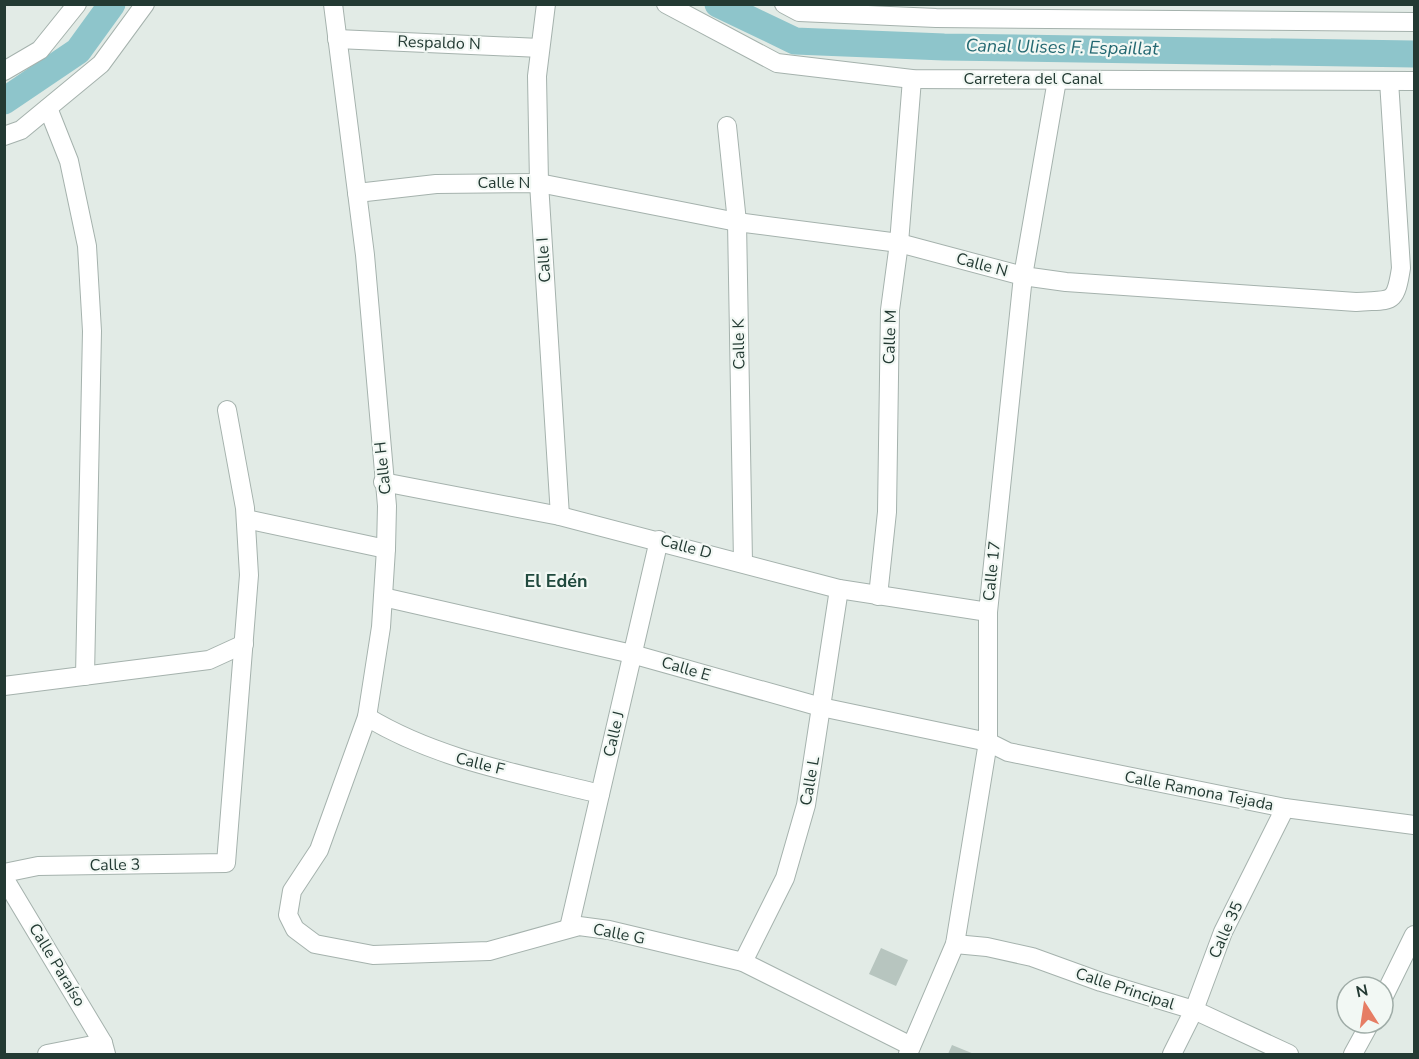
<svg xmlns="http://www.w3.org/2000/svg" width="1419" height="1059" font-family="'Nunito Sans',sans-serif">
<style>
.lines{fill:none;stroke-linecap:round;stroke-linejoin:round}
.canal{stroke:#8ec5cb;stroke-width:27}
.building{fill:#b7c5bf}
.street-casing{stroke:#a5b2ad;stroke-width:20}
.street{stroke:#fff;stroke-width:18}
.labels{text-anchor:middle;dominant-baseline:central;stroke-width:4.5;stroke-linejoin:round;paint-order:stroke}
.street-label{font-size:16px;fill:#233a33;stroke:#f2f8f4}
.water-label{font-size:18px;font-style:italic;fill:#236871;stroke:#f2f8f4}
.neighbourhood-label{font-size:18px;font-weight:bold;fill:#214a3e;stroke:#f2f8f4}
</style>
<rect width="100%" height="100%" fill="#e2ebe6"/>
<g class="lines">
<!-- canal -->
<g class="canal">
<path d="M718 4 795 41 944 47 1414 54"/>
<path d="M4 101 78 51 112 4"/>
</g>
</g>
<!-- building -->
<g class="building">
<path d="M881 948 908 960 896 986 869 974Z"/>
<path d="M952 1045 974 1054H948Z"/>
</g>
<g class="lines">
<!-- street casing -->
<g class="street-casing">
<g id="street">
<path d="M333 4 365 255 387 506 386 549 381 627 367 717 319 850 292 891 288 915 295 929 315 944 373 955 489 951 579 926 609 930 743 962 911 1046"/>
<path d="M546 4 537 76 539 183 560 516"/>
<path d="M666 4 777 63 912 79 1414 81"/>
<path d="M784 4 799 12 936 18 1414 22"/>
<path d="M337 39 540 48"/>
<path d="M4 71 40 50 77 4"/>
<path d="M48 108 69 161 87 246 92 331 85 676"/>
<path d="M727 126 737 222 743 562"/>
<path d="M4 136 21 130 101 64 145 4"/>
<path d="M357 193 436 184 539 183 737 222 899 243 1023 276 1066 282 1356 302C1391 299 1395 307 1401 268L1389 81"/>
<path d="M383 482 560 516 839 589 988 612"/>
<path d="M246 519 386 549"/>
<path d="M878 596 887 512 890 310 899 243 912 79"/>
<path d="M383 597 632 654 821 707 988 742 1008 752 1285 808 1414 825"/>
<path d="M4 686 209 660 244 644"/>
<path d="M367 717C438 760 521 774 600 794"/>
<path d="M4 873 38 866 226 863 249 575 245 508 227 410"/>
<path d="M4 878 103 1043 106 1054"/>
<path d="M569 928 659 540"/>
<path d="M955 944 987 947 1032 957 1101 982 1194 1010 1289 1054"/>
<path d="M743 962 785 878 806 805 839 589"/>
<path d="M1383 998 1414 935"/>
<path d="M47 1054 103 1043"/>
<path d="M908 1054 955 944 988 742V612L1023 276 1057 80"/>
<path d="M1172 1054 1194 1010 1223 932 1285 808"/>
<path d="M1353 1054 1370 1023"/>
</g>
</g>
<!-- street -->
<use href="#street" class="street"/>
</g>
<g class="labels">
<!-- street labels -->
<g class="street-label">
<text transform="translate(439 43) rotate(2)">Respaldo N</text>
<text x="1033" y="79">Carretera del Canal</text>
<text x="504" y="183">Calle N</text>
<text transform="translate(544 260) rotate(-94)">Calle I</text>
<text transform="translate(982 265) rotate(15)">Calle N</text>
<text transform="translate(890 337) rotate(-88)">Calle M</text>
<text transform="translate(739 344) rotate(-91)">Calle K</text>
<text transform="translate(383 468) rotate(-96)">Calle H</text>
<text transform="translate(686 547) rotate(15)">Calle D</text>
<text transform="translate(992 571) rotate(-84)">Calle 17</text>
<text transform="translate(686 669) rotate(16)">Calle E</text>
<text transform="translate(614 734) rotate(-77)">Calle J</text>
<text transform="translate(480 764) rotate(14)">Calle F</text>
<text transform="translate(810 781) rotate(-80)">Calle L</text>
<text transform="translate(1199 791) rotate(11)">Calle Ramona Tejada</text>
<text transform="translate(115 865) rotate(-1)">Calle 3</text>
<text transform="translate(1226 930) rotate(-66)">Calle 35</text>
<text transform="translate(619 934) rotate(11)">Calle G</text>
<text transform="translate(57 965) rotate(59)">Calle Paraíso</text>
<text transform="translate(1125 989) rotate(18)">Calle Principal</text>
</g>
<!-- water labels -->
<g class="water-label">
<text transform="translate(1062 47) rotate(1)">Canal Ulises F. Espaillat</text>
</g>
<!-- neighbourhood labels -->
<g class="neighbourhood-label">
<text x="556" y="581">El Edén</text>
</g>
</g>
<!-- border -->
<rect width="1419" height="1059" fill="none" stroke="#233a33" stroke-width="12"/>
<!-- north arrow -->
<g transform="translate(1365 1005) rotate(348)"><circle r="28" fill="#f2f8f4" stroke="#9faca7" stroke-width="1.5"/>
<path d="M0-4.5L10 22L0 15L-10 22Z" fill="#e67d64"/>
<text y="-9" font-size="16" font-weight="bold" text-anchor="middle" fill="#233a33">N</text>
</g>
</svg>
